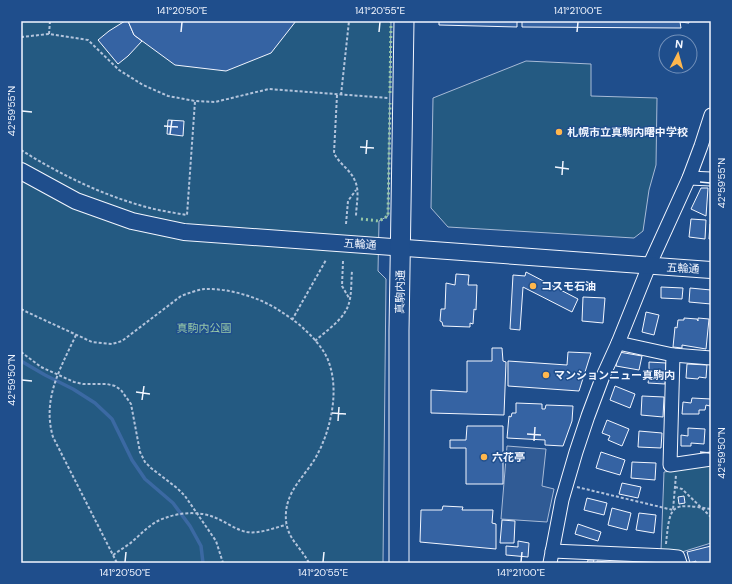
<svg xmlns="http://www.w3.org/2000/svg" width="732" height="584" font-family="'DM Sans','Noto Sans JP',sans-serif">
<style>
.park{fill:#245a82;stroke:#a8bbd7}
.parking{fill:#305b95;stroke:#a8bbd7}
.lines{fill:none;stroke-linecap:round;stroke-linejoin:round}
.stream{stroke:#3b69a3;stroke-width:3.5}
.building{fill:#3563a3;stroke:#f2f6ff}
.minor-casing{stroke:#f2f6ff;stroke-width:15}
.major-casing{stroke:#f2f6ff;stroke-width:18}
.highway-casing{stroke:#f2f6ff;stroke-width:21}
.path{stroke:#b3c4dc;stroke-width:2;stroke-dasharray:3 2;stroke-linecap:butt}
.minor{stroke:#1f4e8c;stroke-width:13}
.major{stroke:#1f4e8c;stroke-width:16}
.highway{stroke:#1f4e8c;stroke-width:19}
.hedge{stroke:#97c8a6;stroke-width:3;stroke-dasharray:2 3;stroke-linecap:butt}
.ticks{fill:none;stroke:#f2f6ff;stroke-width:1.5}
.poi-dot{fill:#ffb74d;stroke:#1f4e8c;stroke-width:1.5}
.labels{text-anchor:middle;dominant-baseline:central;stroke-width:3;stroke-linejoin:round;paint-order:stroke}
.poi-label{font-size:11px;font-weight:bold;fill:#f2f6ff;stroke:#1f4e8c;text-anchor:start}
.street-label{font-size:11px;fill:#f2f6ff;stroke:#1f4e8c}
.park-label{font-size:11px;fill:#97c8a6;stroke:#1f4e8c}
.neatline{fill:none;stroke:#f2f6ff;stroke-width:1.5}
.ticks-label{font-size:10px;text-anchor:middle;fill:#f2f6ff}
</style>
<rect width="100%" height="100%" fill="#1f4e8c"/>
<!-- park -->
<g class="park">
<path d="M21 21H391L388 216 379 221 378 271 386 279 383 563H21Z"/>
<path d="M526 61 591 64V96L657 98 656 165 649 190 643 231 634 238 448 227 431 208 433 98Z"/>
<path d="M711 465V543L682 552 661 551 664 472Z"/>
</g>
<!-- parking -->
<path class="parking" d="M507 446 546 449 542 486 554 489 547 522 501 519Z"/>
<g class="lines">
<!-- stream -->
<path class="stream" d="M21 361 45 375 73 389 95 403 112 419 132 460 145 479 173 503 190 526 201 546 203 563"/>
</g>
<!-- building -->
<g class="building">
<path d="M125 21H128L134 35 142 41 128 56 118 64 98 40 109 31Z"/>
<path d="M128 21H296L271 53 226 71 175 65 134 35Z"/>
<path d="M439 21H517V27L439 25Z"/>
<path d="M522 21H689V23L680 22 681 28 522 27Z"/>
<path d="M168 120 184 121 183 136 167 134Z"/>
<path d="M701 188H708L706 216 691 209Z"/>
<path d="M691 219 706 220 705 239 689 237Z"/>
<path d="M710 224H711V239H709Z"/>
<path d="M526 272 578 299 572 312 523 287 520 330 510 329 513 275 525 276Z"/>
<path d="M456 274 469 275 468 285H477L476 310 474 309 473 324 470 323V327L443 326 442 322 440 321 441 309H445L446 283 455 285Z"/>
<path d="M661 287 683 288 682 299 661 298Z"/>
<path d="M690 288 711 290V304L689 302Z"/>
<path d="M583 297 605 298 603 323 582 321Z"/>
<path d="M646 312 659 315 654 335 642 332Z"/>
<path d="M684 318 697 319 698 321V318L709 319 706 349 682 345V348L673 347 675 327 677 328 678 320H684Z"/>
<path d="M492 348H502L503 361 506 362 504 415 431 413V390L467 392V361H492Z"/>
<path d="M568 352 591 353 579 391 508 386V361L567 365Z"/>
<path d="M619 352 642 356 639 370 616 366Z"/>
<path d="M649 362 666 363 665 384 648 383 649 377H655V372H649Z"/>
<path d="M687 364 707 365 706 378 699 377 698 379 686 378Z"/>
<path d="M615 386 635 394 630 408 610 400Z"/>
<path d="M642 396 664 397 663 417 641 415Z"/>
<path d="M692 398 711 399 710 406 706 405 705 410H699V414H682L683 402 691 403Z"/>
<path d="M516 403 542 404V409H545L546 405 573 406 572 421 563 446 545 445V440L507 438 509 416 511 417 512 413H516Z"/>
<path d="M607 420 629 429 622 446 608 440 610 436 602 433Z"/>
<path d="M467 426H503V484H466V448H450V440H466Z"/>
<path d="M688 428 705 429 704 444 691 443V446H681V435L688 436Z"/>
<path d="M639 431 662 433 661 448 638 447Z"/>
<path d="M601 452 625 460 620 475 596 468Z"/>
<path d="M632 462 656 463 655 480 631 478Z"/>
<path d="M622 483 641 487 638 498 619 494Z"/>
<path d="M684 496 685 503 679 504 678 497Z"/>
<path d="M587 498 607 503 604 515 584 510Z"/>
<path d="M443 506 463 507 462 510H493L492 523 496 524V549L420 542 421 510H442Z"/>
<path d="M612 508 631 513 627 530 608 525Z"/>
<path d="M639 513 656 515 654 533 636 530Z"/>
<path d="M502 520 515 521 514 543H500Z"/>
<path d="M578 524 601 532 598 541 575 534Z"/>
<path d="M518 541 529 543 528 557 506 555V546L518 547Z"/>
<path d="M711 546V563H696V561L690 563 687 552Z"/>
<path d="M588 560H594L593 563H587Z"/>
<path d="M597 561 616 563H597Z"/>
</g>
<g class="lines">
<!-- minor casing -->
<g class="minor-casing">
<g id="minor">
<path d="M689 178 711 179"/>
<path d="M618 343 673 355 670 465 711 459"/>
<path d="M673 355 711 358"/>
<path d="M552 551 668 556 678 557 680 563"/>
<path d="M550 563 562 500 576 452 588 416 603 376 618 343 649 266 689 178 701 146 711 115"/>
</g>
</g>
<!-- major casing -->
<g class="major-casing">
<path id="major" d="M21 171 76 201 132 221 184 232 711 270"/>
</g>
<!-- highway casing -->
<g class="highway-casing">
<path id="highway" d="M399 563V331L404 21"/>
</g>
<!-- path -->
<g class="path">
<path d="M50 21 49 34 88 40 119 70 143 85 168 96 195 101 215 102 269 89 388 98"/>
<path d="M21 37 49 34"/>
<path d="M337 95 334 153C339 164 351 170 355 181 360 191 356 206 356 217"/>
<path d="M341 95 349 21"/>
<path d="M21 150C61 175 104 196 150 208 162 211 175 213 187 215L195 101"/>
<path d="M346 224 348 201 356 190"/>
<path d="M343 261 342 286 349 298"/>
<path d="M21 309 29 313 92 342 112 344 122 341 181 296C189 293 197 290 204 289 228 288 258 297 277 309 286 315 296 321 304 329 313 337 323 348 328 360 340 390 331 430 316 457 305 476 288 489 286 512 284 537 299 544 309 563"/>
<path d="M292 320 326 260"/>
<path d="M76 335C60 369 42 399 53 437L117 563"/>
<path d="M315 341C326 331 343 320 348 306 352 296 351 282 352 271"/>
<path d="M21 352 41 367 74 382 83 384H107L115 386 121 390 131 404 140 452 145 462 151 468 177 488 185 496 216 541 223 563"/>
<path d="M577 487 673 510 676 475"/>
<path d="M675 487 682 489 711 517"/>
<path d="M666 544C670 503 671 503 711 509"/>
<path d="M113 555C120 550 127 546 133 541 143 532 152 522 165 518 181 512 201 511 216 518 226 522 236 530 247 532 260 534 273 528 286 525"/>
</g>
<!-- minor -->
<use href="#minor" class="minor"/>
<!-- major -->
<use href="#major" class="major"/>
<!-- highway -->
<use href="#highway" class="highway"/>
<!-- hedge -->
<g class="hedge">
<path d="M390 93 391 21"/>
<path d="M361 219 379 221 388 216 390 103"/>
</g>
</g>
<!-- ticks -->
<path class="ticks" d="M181 32 182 22M379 32 380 22M577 32 578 22M22 111 32 112M164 126 178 127M170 134 172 120M360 147 374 148M366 154 367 140M555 167 569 169M562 175 563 161M700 182 710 183M22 380 32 381M136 392 150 394M142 400 144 386M332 413 346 414M338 421 339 407M527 434 541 435M534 441 535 427M700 452 710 453M125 562 126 552M323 562 324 552M521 562 522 552"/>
<!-- markers -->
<g class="poi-dot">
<circle cx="559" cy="132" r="4"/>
<circle cx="533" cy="286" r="4"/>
<circle cx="546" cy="375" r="4"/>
<circle cx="484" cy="457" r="4"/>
</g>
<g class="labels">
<!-- poi labels -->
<g class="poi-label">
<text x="567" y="132">札幌市立真駒内曙中学校</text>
<text x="541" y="286">コスモ石油</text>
<text x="554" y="375">マンションニュー真駒内</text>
<text x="492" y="457">六花亭</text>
</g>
<!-- street labels -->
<g class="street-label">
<text transform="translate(360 244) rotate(4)">五輪通</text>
<text transform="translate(683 268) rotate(3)">五輪通</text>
<text transform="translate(400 292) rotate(-89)">真駒内通</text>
</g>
<!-- park labels -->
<g class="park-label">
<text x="204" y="328">真駒内公園</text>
</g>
</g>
<!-- border -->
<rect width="732" height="584" fill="none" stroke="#1f4e8c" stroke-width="44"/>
<!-- north arrow -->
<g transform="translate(678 54) rotate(6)"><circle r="19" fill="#1f4e8c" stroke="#7391ba"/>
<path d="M0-3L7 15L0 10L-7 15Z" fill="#ffb74d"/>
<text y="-6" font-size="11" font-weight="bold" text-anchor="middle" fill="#f2f6ff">N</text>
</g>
<rect x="22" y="22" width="688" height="540" class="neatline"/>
<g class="ticks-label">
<text x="182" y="14">141°20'50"E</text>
<text x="380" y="14">141°20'55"E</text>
<text x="578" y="14">141°21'00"E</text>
<text transform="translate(11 111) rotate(-90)" y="4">42°59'55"N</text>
<text transform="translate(721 183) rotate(-90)" y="4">42°59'55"N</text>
<text transform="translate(11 380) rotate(-90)" y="4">42°59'50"N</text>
<text transform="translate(721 453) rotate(-90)" y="4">42°59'50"N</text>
<text x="125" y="576">141°20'50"E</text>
<text x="323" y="576">141°20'55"E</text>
<text x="521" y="576">141°21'00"E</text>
</g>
</svg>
